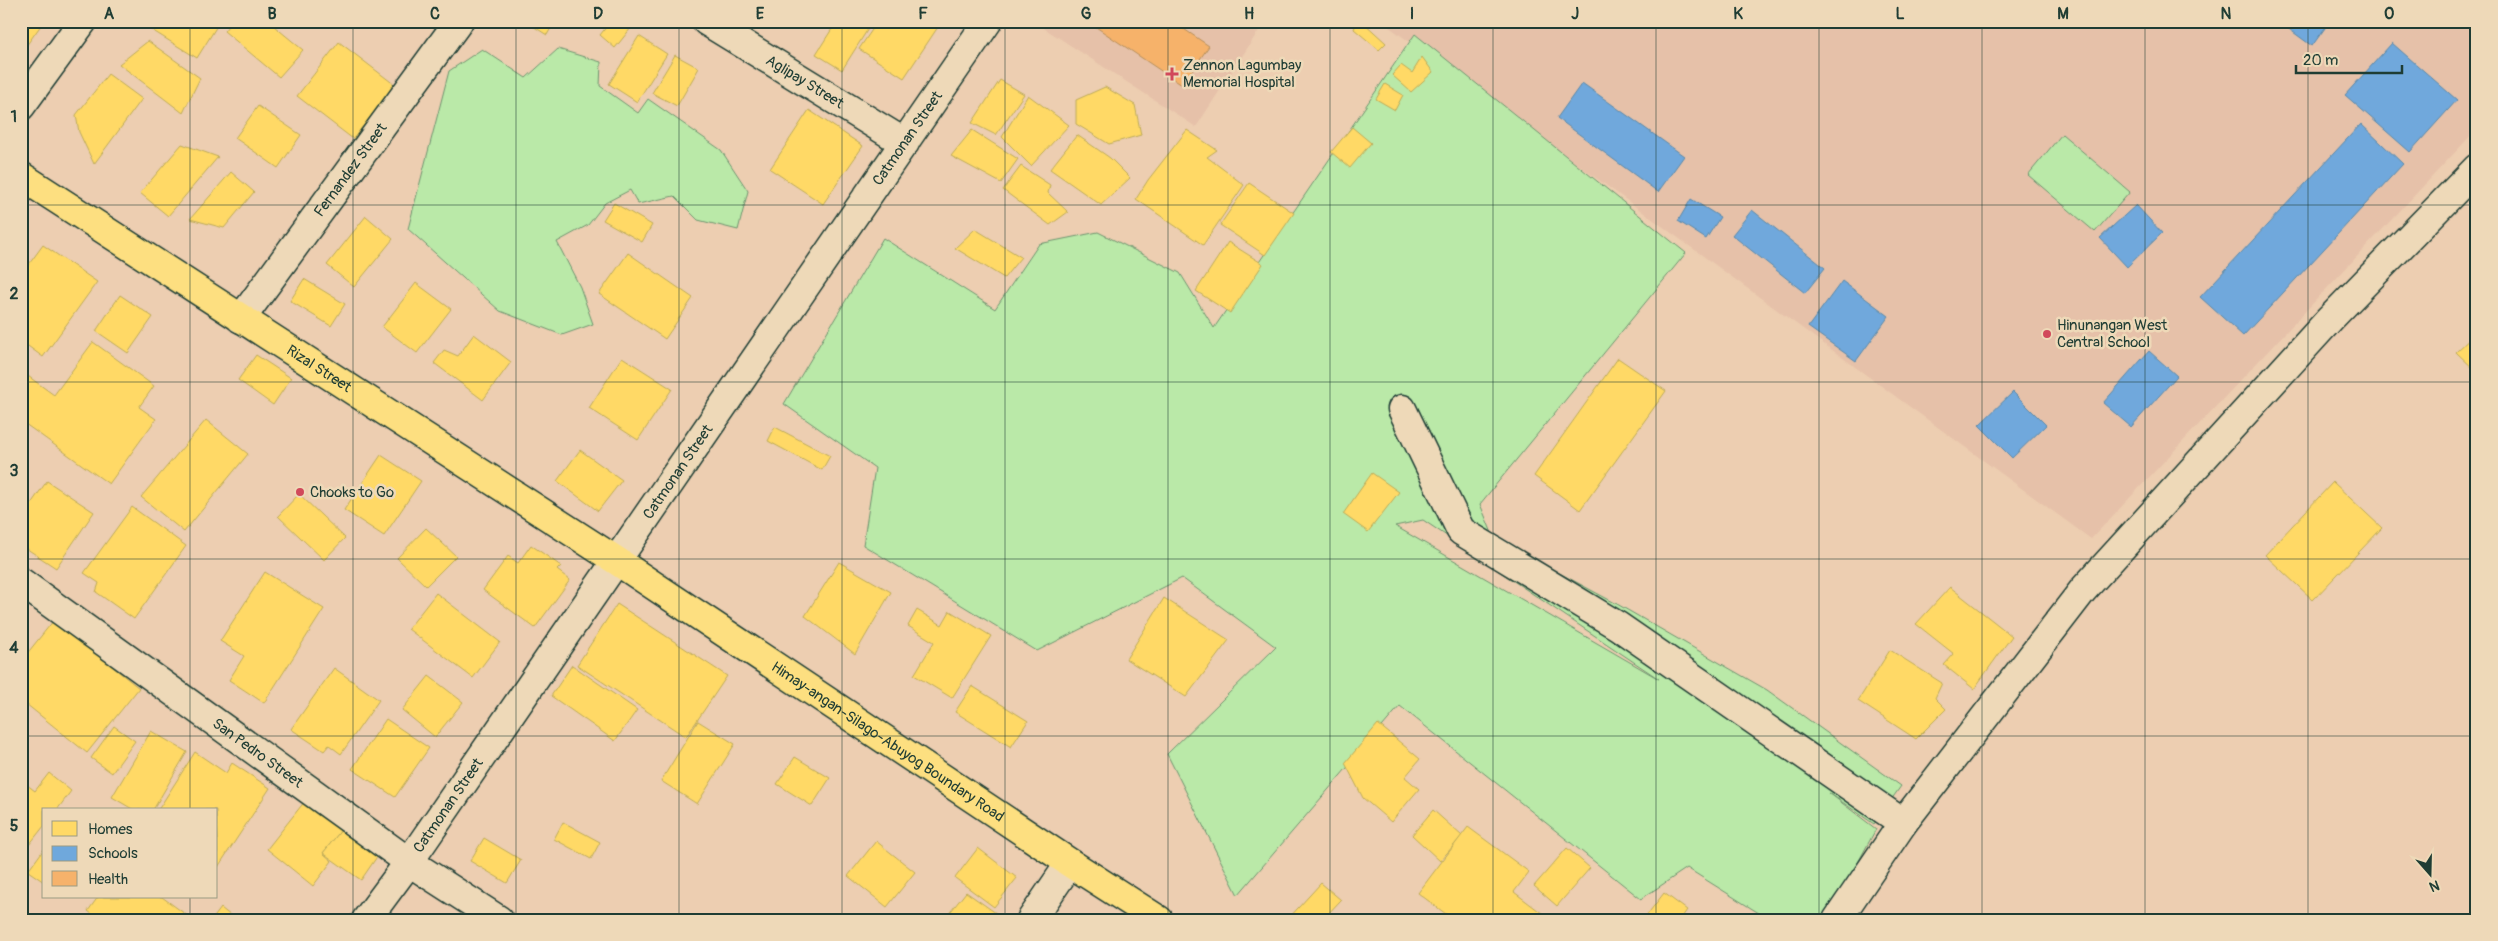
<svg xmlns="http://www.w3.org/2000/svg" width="2498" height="941" font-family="Pangolin,sans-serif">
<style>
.built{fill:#e6c1a9}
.green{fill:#bae9a8;stroke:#6c936e;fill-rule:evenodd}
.homes{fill:#ffd966;stroke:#bcaa57}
.schools{fill:#6fa8dc;stroke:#5788aa}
.health{fill:#f6b26b;stroke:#b68f5a}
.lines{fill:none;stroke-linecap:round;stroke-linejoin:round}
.minor-casing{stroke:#1f3d34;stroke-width:31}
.major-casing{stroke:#1f3d34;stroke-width:31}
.minor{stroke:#eed9b8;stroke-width:28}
.major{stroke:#fddf80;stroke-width:28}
.grid{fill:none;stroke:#1f3d34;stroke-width:1;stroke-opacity:0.55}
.poi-dot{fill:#d1495b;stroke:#eed9b8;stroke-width:2}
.labels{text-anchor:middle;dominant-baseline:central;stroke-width:5;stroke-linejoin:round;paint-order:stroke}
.poi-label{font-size:15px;fill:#1f3d34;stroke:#eed9b8;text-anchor:start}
.street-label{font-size:15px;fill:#1f3d34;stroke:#eed9b8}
.neatline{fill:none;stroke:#1f3d34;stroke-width:2}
.grid-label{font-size:16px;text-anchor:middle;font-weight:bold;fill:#1f3d34}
</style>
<rect width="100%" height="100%" fill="#edceb1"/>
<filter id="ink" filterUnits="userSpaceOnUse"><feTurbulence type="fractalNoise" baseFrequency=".02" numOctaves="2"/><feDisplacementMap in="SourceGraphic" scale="10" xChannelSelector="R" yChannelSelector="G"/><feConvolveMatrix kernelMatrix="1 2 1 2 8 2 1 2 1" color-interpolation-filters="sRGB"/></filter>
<g filter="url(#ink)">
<!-- built -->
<g class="built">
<path d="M1033 21H1265L1196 127Z"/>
<path d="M1381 21H2477V129L2091 539Z"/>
</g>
<!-- green -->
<g class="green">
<path d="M1415 34 1686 253 1480 504 1494 538 1617 604 1767 690 1901 786 1874 824 1829 793 1876 829 1827 920H1770L1687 868 1641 899 1400 706 1238 895 1167 754 1276 647 1182 578 1037 651 863 545 875 468 784 404 883 238 995 309 1039 244 1098 232 1180 273 1214 328ZM1423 520 1659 679 1395 526Z"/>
<path d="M482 49 526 78 558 49 601 62 600 86 638 113 648 99 721 150 748 191 738 230 698 220 674 196 638 204 630 190 605 203 588 225 557 242 580 287 593 324 562 335 500 311 408 229 449 71Z"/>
<path d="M2062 134 2130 192 2095 232 2028 175Z"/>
</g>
<!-- homes -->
<g class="homes">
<path d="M21 21H44L21 53Z"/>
<path d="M155 21H220L197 58 150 29Z"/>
<path d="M232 21H268L303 50 279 77 224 31Z"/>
<path d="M525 21H555L547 35Z"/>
<path d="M611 21 635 23 615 48 600 35Z"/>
<path d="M837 21H873L842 70 816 54Z"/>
<path d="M878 21H942L904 78 859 49Z"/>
<path d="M1357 21H1362L1386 43 1379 50 1354 29Z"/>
<path d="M639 36 667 54 637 102 609 84Z"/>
<path d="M148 41 200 78 183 113 119 64Z"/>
<path d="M339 42 395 85 353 139 297 96Z"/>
<path d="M675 55 699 68 677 106 652 93Z"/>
<path d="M1422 57 1433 72 1411 92 1392 75 1401 65 1412 73Z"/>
<path d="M108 74 142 99 94 164 79 132 76 115Z"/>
<path d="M1000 80 1024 94 996 135 972 123Z"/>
<path d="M1385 84 1403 95 1395 110 1376 99Z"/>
<path d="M1105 87 1135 105 1141 135 1109 144 1076 124V100Z"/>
<path d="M1028 95 1069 125 1031 166 1002 137Z"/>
<path d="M258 106 301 135 278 168 235 138Z"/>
<path d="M809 110 863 146 823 204 770 169Z"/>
<path d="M1352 127 1371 143 1350 168 1331 152Z"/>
<path d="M972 130 1018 159 1001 183 951 156Z"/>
<path d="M1187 130 1217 150 1207 157 1244 185 1203 245 1136 199 1148 180Z"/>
<path d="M1077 135 1110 158 1130 178 1101 205 1050 169Z"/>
<path d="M182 144 218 157 168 216 140 193Z"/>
<path d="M1021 166 1050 185 1048 193 1068 212 1050 225 1003 190Z"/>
<path d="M231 172 254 192 224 228 190 219Z"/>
<path d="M1249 183 1294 213 1265 255 1220 225Z"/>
<path d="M614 203 652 225 642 242 603 220Z"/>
<path d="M366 216 393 239 354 287 327 265Z"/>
<path d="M975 229 1021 257 1004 278 955 248Z"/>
<path d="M1228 242 1263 264 1230 313 1196 291Z"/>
<path d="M43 245 97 282 43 357 21 341V275Z"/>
<path d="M628 253 693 298 665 339 599 294Z"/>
<path d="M304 279 345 304 331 326 290 301Z"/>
<path d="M416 283 451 309 417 353 382 327Z"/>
<path d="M120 295 153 317 128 353 96 331Z"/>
<path d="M2477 332V372L2456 352Z"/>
<path d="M474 334 511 362 483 400 434 363 444 350 458 356Z"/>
<path d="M93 342 154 386 139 407 156 419 109 484 21 421V371L54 395Z"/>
<path d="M256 355 291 378 273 405 238 380Z"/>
<path d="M622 357 672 389 638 440 589 408Z"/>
<path d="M1618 358 1666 391 1580 510 1534 476Z"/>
<path d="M206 420 248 454 184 532 141 497Z"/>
<path d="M775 427 830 456 822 470 768 441Z"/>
<path d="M580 450 622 480 598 511 557 481Z"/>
<path d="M381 455 421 481 384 536 344 510Z"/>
<path d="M1372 473 1399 492 1368 532 1343 514Z"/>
<path d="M47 481 94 512 56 568 21 545V518Z"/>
<path d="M2333 482 2382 528 2313 600 2265 555Z"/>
<path d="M299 494 345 538 324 560 278 516Z"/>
<path d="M132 507 186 546 134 619 96 592 99 583 84 573Z"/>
<path d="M426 528 456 556 426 586 397 558Z"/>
<path d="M531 545 561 566 557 570 570 580 535 628 483 590 508 556 518 563Z"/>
<path d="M839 562 891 592 855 654 805 616Z"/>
<path d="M265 572 324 609 264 703 229 680 244 656 220 641Z"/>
<path d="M1950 587 2012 636 1974 689 1944 665 1954 654 1916 624Z"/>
<path d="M436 593 500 642 473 678 408 629Z"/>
<path d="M1164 598 1229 640 1186 697 1126 659Z"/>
<path d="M617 604 727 676 686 737 577 665Z"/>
<path d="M917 610 942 625 950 611 991 636 952 698 914 675 934 642 908 626Z"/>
<path d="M54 620 139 688 87 753 21 700V661Z"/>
<path d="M1890 650 1942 683 1935 698 1946 709 1916 739 1858 701Z"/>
<path d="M572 665 637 710 615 741 551 696Z"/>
<path d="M334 668 379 700 341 754 329 745 324 751 291 729Z"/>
<path d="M429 676 463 702 435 737 402 710Z"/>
<path d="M972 686 1028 721 1011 747 955 712Z"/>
<path d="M386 719 429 748 395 797 352 769Z"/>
<path d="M698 721 735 744 697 804 661 781Z"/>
<path d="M1378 724 1420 759 1405 777 1419 789 1391 822 1363 798 1345 763Z"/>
<path d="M114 726 135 741 112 773 91 758Z"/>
<path d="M151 731 187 752 153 810H134L112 797Z"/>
<path d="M195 752 226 773 232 763 270 788 218 867 216 810H158Z"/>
<path d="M795 757 830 778 812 806 777 784Z"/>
<path d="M49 773 71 791 57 810H44V826L21 855V783L22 781 35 791Z"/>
<path d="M305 801 342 829 323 853 332 861 313 886 267 849Z"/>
<path d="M1433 810 1462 836 1440 861 1412 835Z"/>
<path d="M563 822 600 842 591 859 554 839Z"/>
<path d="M1468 827 1529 872 1514 892 1551 920H1454L1418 893Z"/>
<path d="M342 829 383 848 361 880 323 853Z"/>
<path d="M484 838 521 860 507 883 470 861Z"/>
<path d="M876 841 915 872 887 907 848 876Z"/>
<path d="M978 848 1017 878 994 907 955 878Z"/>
<path d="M1567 848 1590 868 1557 906 1534 886Z"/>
<path d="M44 849V882L28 871Z"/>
<path d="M1321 883 1341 900 1325 917 1328 920H1287Z"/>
<path d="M966 892 1003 918 1001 920H944Z"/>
<path d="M1664 893 1687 910 1680 920H1643Z"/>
<path d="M98 897H162L188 916 185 920H100L88 911Z"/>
<path d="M221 908 236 920H212Z"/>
</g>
<!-- schools -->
<g class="schools">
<path d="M2278 21H2330L2312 46Z"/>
<path d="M2392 43 2457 100 2410 152 2345 95Z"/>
<path d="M1582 83 1684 156 1658 192 1557 118Z"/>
<path d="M2361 124 2403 164 2243 336 2200 297Z"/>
<path d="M1691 199 1720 217 1706 239 1678 221Z"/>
<path d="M2136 205 2162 233 2127 267 2100 238Z"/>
<path d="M1752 210 1825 268 1805 293 1732 235Z"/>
<path d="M1842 281 1889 316 1856 361 1808 327Z"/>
<path d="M2149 351 2177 376 2131 427 2103 403Z"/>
<path d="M2013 392 2046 425 2012 458 1979 425Z"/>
</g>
<!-- health -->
<path class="health" d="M1087 21H1172L1209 46 1182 85Z"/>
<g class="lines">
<!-- minor casing -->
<g class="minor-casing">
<g id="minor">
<path id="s1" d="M706 21 905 143"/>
<path d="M21 106 83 21"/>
<path id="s2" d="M241 319 459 21"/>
<path d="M1402 409 1461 531 1618 626 1903 823"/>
<path id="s3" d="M21 582 409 862 499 920"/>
<path id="s4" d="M366 920 409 862 988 21"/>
<path d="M1031 920 1070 863"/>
<path d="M1837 920 1903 823 2083 590 2330 319 2477 168"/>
</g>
</g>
<!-- major casing -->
<g class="major-casing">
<g id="major">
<path id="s5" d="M21 176 617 561 1070 863 1159 920"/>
</g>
</g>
<!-- minor -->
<use href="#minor" class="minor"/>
<!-- major -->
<use href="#major" class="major"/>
</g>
</g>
<!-- grid -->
<path class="grid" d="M190 21V810M353 21V920M516 21V920M679 21V920M842 21V920M1005 21V920M1168 21V920M1330 21V920M1493 21V920M1656 21V920M1819 21V920M1982 21V920M2145 21V920M2308 21V920M21 205H2477M21 382H2477M21 559H2477M21 736H2477M190 897V920"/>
<!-- markers -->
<g class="poi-dot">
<path d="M1169.5 66.5h5v5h5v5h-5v5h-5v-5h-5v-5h5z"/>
<circle cx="2047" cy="334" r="5"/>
<circle cx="300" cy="492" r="5"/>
</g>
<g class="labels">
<!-- poi labels -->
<g class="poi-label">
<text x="1183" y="65">Zennon Lagumbay<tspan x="1183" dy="17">Memorial Hospital</tspan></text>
<text x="2057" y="325">Hinunangan West<tspan x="2057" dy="17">Central School</tspan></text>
<text x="310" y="492">Chooks to Go</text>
</g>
<!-- street labels -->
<g class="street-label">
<text stroke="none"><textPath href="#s1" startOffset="116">Aglipay Street</textPath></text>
<text stroke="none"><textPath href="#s4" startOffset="951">Catmonan Street</textPath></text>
<text stroke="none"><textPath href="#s2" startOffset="185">Fernandez Street</textPath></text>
<text stroke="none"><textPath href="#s5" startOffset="355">Rizal Street</textPath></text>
<text stroke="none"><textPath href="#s4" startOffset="546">Catmonan Street</textPath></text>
<text stroke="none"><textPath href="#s5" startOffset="1035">Himay-angan-Silago-Abuyog Boundary Road</textPath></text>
<text stroke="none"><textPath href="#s3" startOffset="292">San Pedro Street</textPath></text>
<text stroke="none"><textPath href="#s4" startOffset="141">Catmonan Street</textPath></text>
</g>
</g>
<!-- margin -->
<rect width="2498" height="941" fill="none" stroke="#eed9b8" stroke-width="55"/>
<!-- legend -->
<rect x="42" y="808" width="175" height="90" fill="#eed9b8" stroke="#9b9b83"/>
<rect x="52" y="821" width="25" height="15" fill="#ffd966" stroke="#9b9b83"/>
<text x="88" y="834" font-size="15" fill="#1f3d34">Homes</text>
<rect x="52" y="846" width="25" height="15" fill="#6fa8dc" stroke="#9b9b83"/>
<text x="88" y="858" font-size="15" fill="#1f3d34">Schools</text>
<rect x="52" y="871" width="25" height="15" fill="#f6b26b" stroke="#9b9b83"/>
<text x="88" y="884" font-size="15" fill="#1f3d34">Health</text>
<!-- north arrow -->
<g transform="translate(2430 874) rotate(160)" stroke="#eed9b8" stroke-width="4" paint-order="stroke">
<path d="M0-4L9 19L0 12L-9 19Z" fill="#1f3d34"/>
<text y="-8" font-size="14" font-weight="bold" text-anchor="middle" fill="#1f3d34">N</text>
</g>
<!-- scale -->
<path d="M2296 65v8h106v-8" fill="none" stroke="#1f3d34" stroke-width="2.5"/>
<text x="2303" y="65" font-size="15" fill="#1f3d34" stroke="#eed9b8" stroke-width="4" paint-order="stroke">20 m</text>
<rect x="28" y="28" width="2442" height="886" class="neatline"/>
<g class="grid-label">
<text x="109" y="19">A</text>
<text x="272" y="19">B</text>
<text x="435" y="19">C</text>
<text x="598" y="19">D</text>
<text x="760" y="19">E</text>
<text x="923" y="19">F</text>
<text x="1086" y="19">G</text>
<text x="1249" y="19">H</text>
<text x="1412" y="19">I</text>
<text x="1575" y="19">J</text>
<text x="1738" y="19">K</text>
<text x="1900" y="19">L</text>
<text x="2063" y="19">M</text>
<text x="2226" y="19">N</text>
<text x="2389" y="19">O</text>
<text x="14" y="122">1</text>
<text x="14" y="299">2</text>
<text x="14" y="476">3</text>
<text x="14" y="653">4</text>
<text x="14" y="831">5</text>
</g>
</svg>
